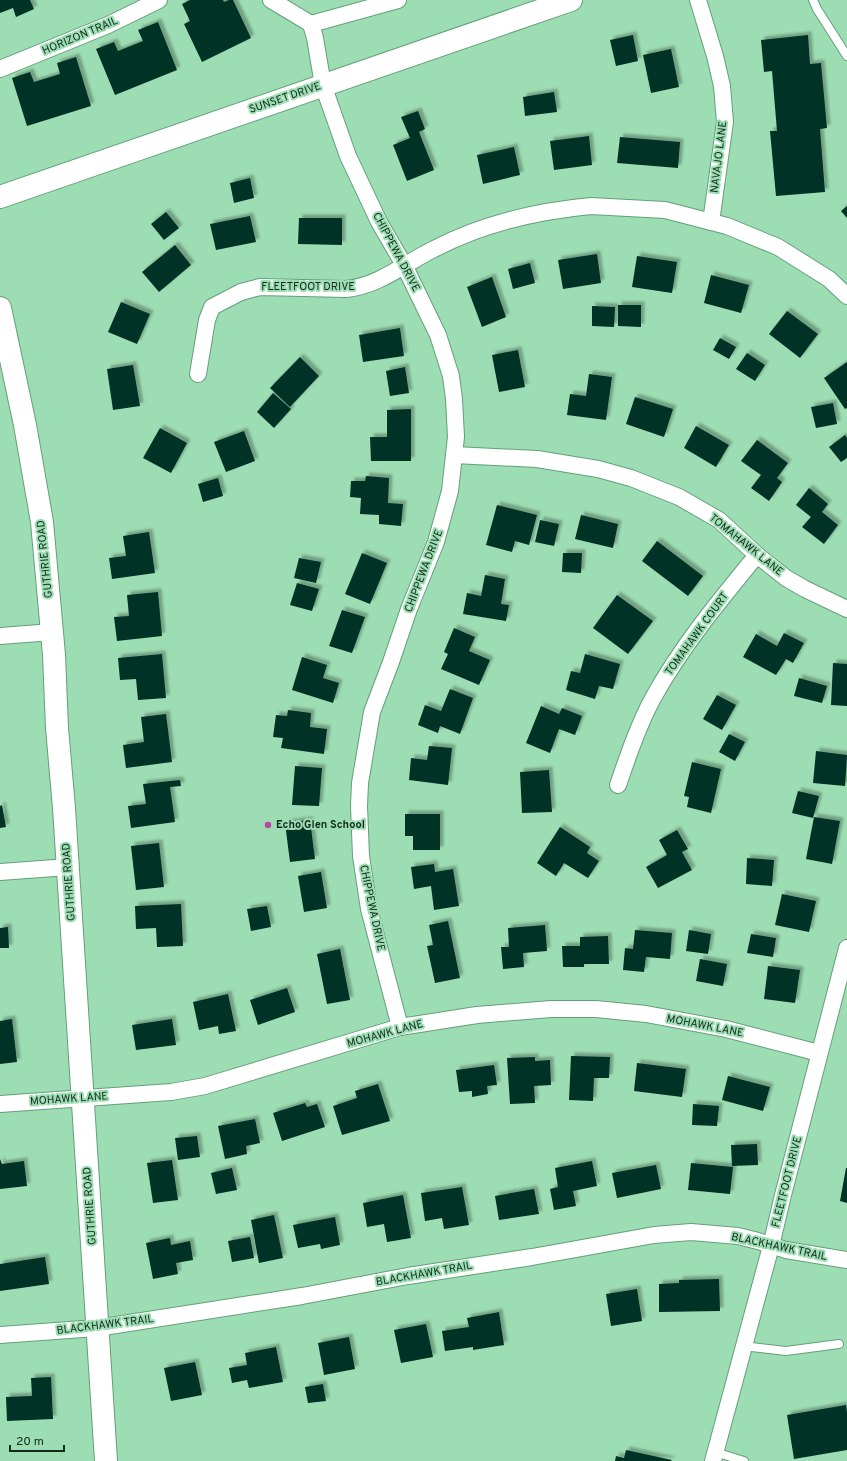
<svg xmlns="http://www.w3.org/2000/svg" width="847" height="1461" font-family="Overpass,sans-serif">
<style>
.building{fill:#003027;filter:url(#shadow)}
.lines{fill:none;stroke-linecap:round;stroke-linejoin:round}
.lane-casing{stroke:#62a079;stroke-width:10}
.street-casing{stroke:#62a079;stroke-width:18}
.secondary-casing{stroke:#62a079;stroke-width:24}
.lane{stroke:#fff;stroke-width:8}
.street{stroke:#fff;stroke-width:16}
.secondary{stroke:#fff;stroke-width:22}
.poi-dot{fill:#b847a3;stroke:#9dddb3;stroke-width:1.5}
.labels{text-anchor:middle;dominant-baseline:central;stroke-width:4;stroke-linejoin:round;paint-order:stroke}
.street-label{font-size:11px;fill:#122c1c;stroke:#9dddb3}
.poi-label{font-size:11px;font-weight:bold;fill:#122c1c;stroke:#9dddb3;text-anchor:start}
</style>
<defs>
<filter id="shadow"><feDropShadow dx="3.5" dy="-3.5" stdDeviation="1" flood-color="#0004"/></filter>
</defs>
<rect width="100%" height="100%" fill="#9dddb3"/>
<!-- building -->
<g class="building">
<path d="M0 0H30L34 9 16 17 13 8 0 13Z"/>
<path d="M190 0H223L224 2 229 0H233L251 38 202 62 184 24 190 21 182 4Z"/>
<path d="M158 22 177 70 115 95 96 49 114 42 118 51 143 41 138 30Z"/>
<path d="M633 35 638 61 616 66 610 40Z"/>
<path d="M808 35 810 64 821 63 827 128 820 129 825 192 776 196 770 131H777L772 71 764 72 761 40Z"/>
<path d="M671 49 679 87 651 93 643 55Z"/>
<path d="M76 57 91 106 27 126 12 78 30 72 34 82 60 74 57 63Z"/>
<path d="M554 92 557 112 525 116 523 97Z"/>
<path d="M418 111 425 129 419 132 434 170 407 181 393 145 410 138 401 117Z"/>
<path d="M589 136 592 165 554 170 550 141Z"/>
<path d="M620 137 680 142 678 168 617 163Z"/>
<path d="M514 147 520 175 483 184 477 155Z"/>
<path d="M250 178 254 198 234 203 230 183Z"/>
<path d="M847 206V218L841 211Z"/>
<path d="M166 212 179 228 164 240 151 224Z"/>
<path d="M250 216 256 242 216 250 210 224Z"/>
<path d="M299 218H342V245L298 244Z"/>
<path d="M175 245 191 265 159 292 142 272Z"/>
<path d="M597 254 601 283 563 289 558 260Z"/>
<path d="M637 256 677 262 672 293 632 287Z"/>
<path d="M530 263 535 283 513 289 508 269Z"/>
<path d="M711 275 749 285 741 313 704 303Z"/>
<path d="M492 277 506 317 482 327 467 287Z"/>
<path d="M121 302 150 314 137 344 108 332Z"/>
<path d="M618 305H641V327L618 326Z"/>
<path d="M592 306 615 307 614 327 592 326Z"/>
<path d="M787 311 818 334 800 358 769 334Z"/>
<path d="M400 328 404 356 363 362 359 335Z"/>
<path d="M720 338 736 347 729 359 713 350Z"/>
<path d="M518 350 525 387 499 392 492 355Z"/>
<path d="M747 353 765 365 755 381 736 369Z"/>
<path d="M300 357 319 376 290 407 270 388Z"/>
<path d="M847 362V408L845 409 824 378Z"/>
<path d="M133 365 140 406 113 410 107 369Z"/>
<path d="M405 367 409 393 390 396 386 371Z"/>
<path d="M589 374 612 377 606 420 567 415 570 394 586 396Z"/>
<path d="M273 393 291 409 274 428 257 412Z"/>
<path d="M635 397 673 409 664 437 626 424Z"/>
<path d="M833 403 837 424 816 428 811 407Z"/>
<path d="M411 409V461H371L370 437H387V410Z"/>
<path d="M696 426 729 445 716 467 684 448Z"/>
<path d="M160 428 187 443 171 473 143 458Z"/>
<path d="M244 431 255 461 226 472 214 442Z"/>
<path d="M845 435 847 438V458L841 462 829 447Z"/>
<path d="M757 440 788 463 777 478 782 482 769 501 751 488 761 475 741 461Z"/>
<path d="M366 476 389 478 388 503 403 504 401 526 379 524V515L360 514 361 498 350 497 351 481H365Z"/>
<path d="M218 478 223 496 203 502 198 484Z"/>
<path d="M809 488 828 504 822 512 838 525 824 544 802 527 811 517 796 505Z"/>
<path d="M497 505 537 515 529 545 515 541 512 552 486 545Z"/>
<path d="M581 515 618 524 613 548 575 539Z"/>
<path d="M540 520 559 524 554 546 535 542Z"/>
<path d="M149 532 155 573 112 579 109 558 126 556 123 536Z"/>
<path d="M657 541 703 576 688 596 642 561Z"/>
<path d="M362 553 387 563 370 604 345 594Z"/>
<path d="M563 553H582L581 573 562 572Z"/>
<path d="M299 558 321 562 316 583 294 578Z"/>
<path d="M485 575 505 579 501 604 509 605 506 621 463 614 467 593 481 596Z"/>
<path d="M297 583 319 589 312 611 290 605Z"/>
<path d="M158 592 162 636 117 641 114 617 129 616 127 595Z"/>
<path d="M617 595 653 621 628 654 593 628Z"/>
<path d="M342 610 365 617 352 653 329 646Z"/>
<path d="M454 628 475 637 469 651 490 660 479 685 441 669 448 654 444 652Z"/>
<path d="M784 633 804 643 793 663 786 659 776 675 743 657 756 634 777 646Z"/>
<path d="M162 654 166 698 138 700 136 679 120 680 118 658Z"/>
<path d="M585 654 620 664 613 689 599 686 595 699 566 690 571 671 580 673Z"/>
<path d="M302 657 327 665 323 678 339 683 333 703 292 690Z"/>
<path d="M833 663 847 664V706L831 705Z"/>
<path d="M799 678 827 686 822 703 794 696Z"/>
<path d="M450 689 473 698 460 734 440 726 438 733 418 725 425 705 441 711Z"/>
<path d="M717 695 736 705 722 730 703 719Z"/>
<path d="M541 706 559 714 562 708 582 716 575 735 559 729 550 753 526 743Z"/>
<path d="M288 710 311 713 310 727 327 729 324 754 281 748 283 738 273 737 276 715 287 716Z"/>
<path d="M166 714 172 762 126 768 123 745 144 742 141 717Z"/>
<path d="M729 734 745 742 735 761 719 752Z"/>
<path d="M429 746 452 748 448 785 409 780 411 758 427 760Z"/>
<path d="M816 751 847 755 845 786 813 783Z"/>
<path d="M692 762 721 769 711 813 687 807 689 797 684 796Z"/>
<path d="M295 766 322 768 319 806 292 805Z"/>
<path d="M549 770 552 812 522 813 520 772Z"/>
<path d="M180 780 181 786 170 787 175 822 131 828 128 806 146 804 143 784Z"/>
<path d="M798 791 819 796 813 818 792 813Z"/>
<path d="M2 805 6 827 0 828V806Z"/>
<path d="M405 814H440V850H413V836H405Z"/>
<path d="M814 817 840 821 832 864 806 859Z"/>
<path d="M310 820 315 859 290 862 285 823Z"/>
<path d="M560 827 590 847 587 853 599 861 588 878 564 863 556 876 537 863Z"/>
<path d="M677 830 688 849 682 852 692 870 658 888 646 867 667 855 659 840Z"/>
<path d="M159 843 164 887 136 890 131 846Z"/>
<path d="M747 858 774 860 772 886 746 884Z"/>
<path d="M434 864 435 872 453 869 459 906 434 910 431 886 414 889 411 867Z"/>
<path d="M321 872 327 908 304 912 298 876Z"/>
<path d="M782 894 816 901 809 932 775 925Z"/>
<path d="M181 904 183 946 157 947 156 928 136 929 135 906Z"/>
<path d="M267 906 271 927 251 931 247 909Z"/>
<path d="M448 921 460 978 435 983 427 946 433 945 429 925Z"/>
<path d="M545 925 547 951 523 953 524 967 503 969 501 947H509L508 928Z"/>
<path d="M8 927 9 948H0V928Z"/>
<path d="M635 930 672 933 670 959 646 957 644 972 623 970 625 948 633 949Z"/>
<path d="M689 930 711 934 708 954 686 951Z"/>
<path d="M751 934 776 938 773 957 747 953Z"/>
<path d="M608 936 609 964H584V967H563L562 946H580V937Z"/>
<path d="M340 949 350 1000 327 1004 317 954Z"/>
<path d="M700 959 727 964 723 986 696 981Z"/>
<path d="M768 966 800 970 795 1003 764 999Z"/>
<path d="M287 988 295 1012 258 1025 250 1000Z"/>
<path d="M228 994 236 1031 219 1034 218 1026 199 1030 193 1002Z"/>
<path d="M12 1019 17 1062 0 1064V1021Z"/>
<path d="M172 1019 176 1045 136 1050 132 1025Z"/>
<path d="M571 1056 610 1057 609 1078H594L593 1101 569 1100Z"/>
<path d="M535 1057V1061L550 1060 551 1085 534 1086 535 1103 510 1104 507 1058Z"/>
<path d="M637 1063 686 1069 682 1097 634 1091Z"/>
<path d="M494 1065 497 1085 487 1086 488 1094 472 1097V1091L459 1092 456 1070Z"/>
<path d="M728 1076 770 1087 763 1111 722 1100Z"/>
<path d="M378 1084 390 1121 342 1135 333 1106 357 1098 355 1091Z"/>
<path d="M305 1103 307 1107 317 1104 325 1127 282 1141 273 1113Z"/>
<path d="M693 1104 719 1106 717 1126 692 1125Z"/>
<path d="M255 1119 260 1143 246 1146 247 1154 225 1159 218 1126Z"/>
<path d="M197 1136 200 1157 178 1160 175 1138Z"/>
<path d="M757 1144 758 1165 732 1166 731 1145Z"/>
<path d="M0 1159 2 1164 24 1161 27 1186 0 1189Z"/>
<path d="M172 1160 178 1200 153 1203 147 1163Z"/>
<path d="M592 1161 597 1186 573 1191 576 1206 554 1210 550 1189 558 1187 555 1168Z"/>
<path d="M691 1163 733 1167 730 1194 688 1190Z"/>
<path d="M656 1165 661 1189 617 1198 612 1173Z"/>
<path d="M232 1168 237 1190 216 1194 211 1173Z"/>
<path d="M846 1168H847V1203L840 1201Z"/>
<path d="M462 1187 469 1225 444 1229 442 1218 425 1221 421 1193Z"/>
<path d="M534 1189 539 1214 499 1220 495 1196Z"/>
<path d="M403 1195 411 1238 387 1242 384 1224 367 1227 363 1203Z"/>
<path d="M274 1215 283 1258 259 1263 251 1220Z"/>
<path d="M335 1217 340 1245 321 1249 320 1244 298 1248 293 1225Z"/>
<path d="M250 1237 254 1258 232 1262 228 1241Z"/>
<path d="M170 1238 171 1245 190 1241 193 1260 176 1263 178 1274 153 1279 146 1243Z"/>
<path d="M45 1257 49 1284 0 1291V1264Z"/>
<path d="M719 1279 720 1311 659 1312V1284L679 1283V1280Z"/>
<path d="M637 1289 642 1321 611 1326 606 1294Z"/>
<path d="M499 1312 504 1345 473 1350V1347L445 1351 442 1331 469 1327 467 1318Z"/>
<path d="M426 1324 433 1357 401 1363 394 1330Z"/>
<path d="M349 1337 355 1369 324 1375 318 1343Z"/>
<path d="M276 1347 283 1382 249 1388 247 1380 232 1383 229 1368 247 1365 245 1353Z"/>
<path d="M195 1362 202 1395 171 1401 164 1368Z"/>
<path d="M51 1377 53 1419 7 1421 6 1397 32 1396 31 1378Z"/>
<path d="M323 1384 326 1401 308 1403 305 1387Z"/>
<path d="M846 1405 847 1413V1450L794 1459 787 1415Z"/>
<path d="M626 1450 672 1460 671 1461H615L616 1456 624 1458Z"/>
</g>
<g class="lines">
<!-- lane casing -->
<g class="lane-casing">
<g id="lane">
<path d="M813 0 817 9 847 56"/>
<path d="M743 1346 786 1351 839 1344"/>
<path d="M715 1452 744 1461"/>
</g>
</g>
<!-- street casing -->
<g class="street-casing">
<g id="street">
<path d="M271 0 311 24 315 38 323 85 348 156 379 222 404 265 438 335 451 376 454 399 456 437 450 491 436 542 409 609 391 662 372 712 360 783 359 806 361 856 369 909 400 1027"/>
<path d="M698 0 715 56 722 86 725 122 711 222"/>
<path d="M311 24 398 0"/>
<path d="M0 69 108 25 159 0"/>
<path d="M198 374 207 320 212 307 241 292 260 287 346 289C379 286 405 263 434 249 482 224 537 211 591 206L665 210 727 226 778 247 829 279 847 296"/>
<path d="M454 455 537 459 598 469 631 478 679 497 719 520 757 555 786 578 805 589 847 609"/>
<path d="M0 636 52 632"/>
<path d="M618 785C628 756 638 726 653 698 681 647 720 600 757 555"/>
<path d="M0 872 68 867"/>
<path d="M0 1104 171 1092 205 1086 400 1027 477 1015 551 1009H596L646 1014 726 1029 819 1053"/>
<path d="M0 1335 97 1328 302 1296 408 1276 532 1257 654 1235 691 1232 738 1236 758 1241 786 1250 847 1260"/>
<path d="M713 1461 771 1246 783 1195 847 948"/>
</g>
</g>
<!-- secondary casing -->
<g class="secondary-casing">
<g id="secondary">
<path d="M0 197 571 0"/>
<path d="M0 308 25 425 42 522 54 655 57 728 64 808 106 1461"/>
</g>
</g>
<!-- lane -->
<use href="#lane" class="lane"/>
<!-- street -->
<use href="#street" class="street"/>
<!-- secondary -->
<use href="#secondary" class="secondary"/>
</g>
<!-- markers -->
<circle class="poi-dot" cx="268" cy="825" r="4"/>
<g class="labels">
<!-- street labels -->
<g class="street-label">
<text transform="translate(80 36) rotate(-23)">HORIZON TRAIL</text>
<text transform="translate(285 98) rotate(-19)">SUNSET DRIVE</text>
<text transform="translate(719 157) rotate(-83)">NAVAJO LANE</text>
<text transform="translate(396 252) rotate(62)">CHIPPEWA DRIVE</text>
<text x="308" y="287">FLEETFOOT DRIVE</text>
<text transform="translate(746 545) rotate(39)">TOMAHAWK LANE</text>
<text transform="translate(45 559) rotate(-96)">GUTHRIE ROAD</text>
<text transform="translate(424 571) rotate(-69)">CHIPPEWA DRIVE</text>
<text transform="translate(697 634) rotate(-54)">TOMAHAWK COURT</text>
<text transform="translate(69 882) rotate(-94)">GUTHRIE ROAD</text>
<text transform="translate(372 908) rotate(78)">CHIPPEWA DRIVE</text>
<text transform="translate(705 1026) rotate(11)">MOHAWK LANE</text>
<text transform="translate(385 1034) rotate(-15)">MOHAWK LANE</text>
<text transform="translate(69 1099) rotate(-4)">MOHAWK LANE</text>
<text transform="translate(787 1182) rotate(-76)">FLEETFOOT DRIVE</text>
<text transform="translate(90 1206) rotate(-94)">GUTHRIE ROAD</text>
<text transform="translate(779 1247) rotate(12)">BLACKHAWK TRAIL</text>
<text transform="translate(424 1274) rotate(-10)">BLACKHAWK TRAIL</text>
<text transform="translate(105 1325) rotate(-7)">BLACKHAWK TRAIL</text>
</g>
<!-- poi labels -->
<g class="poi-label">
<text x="276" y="825">Echo Glen School</text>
</g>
</g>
<!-- scale -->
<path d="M10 1445v6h54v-6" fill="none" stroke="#122c1c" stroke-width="2"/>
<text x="16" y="1445" font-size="12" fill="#122c1c" stroke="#9dddb3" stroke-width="3" paint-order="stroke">20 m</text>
</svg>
